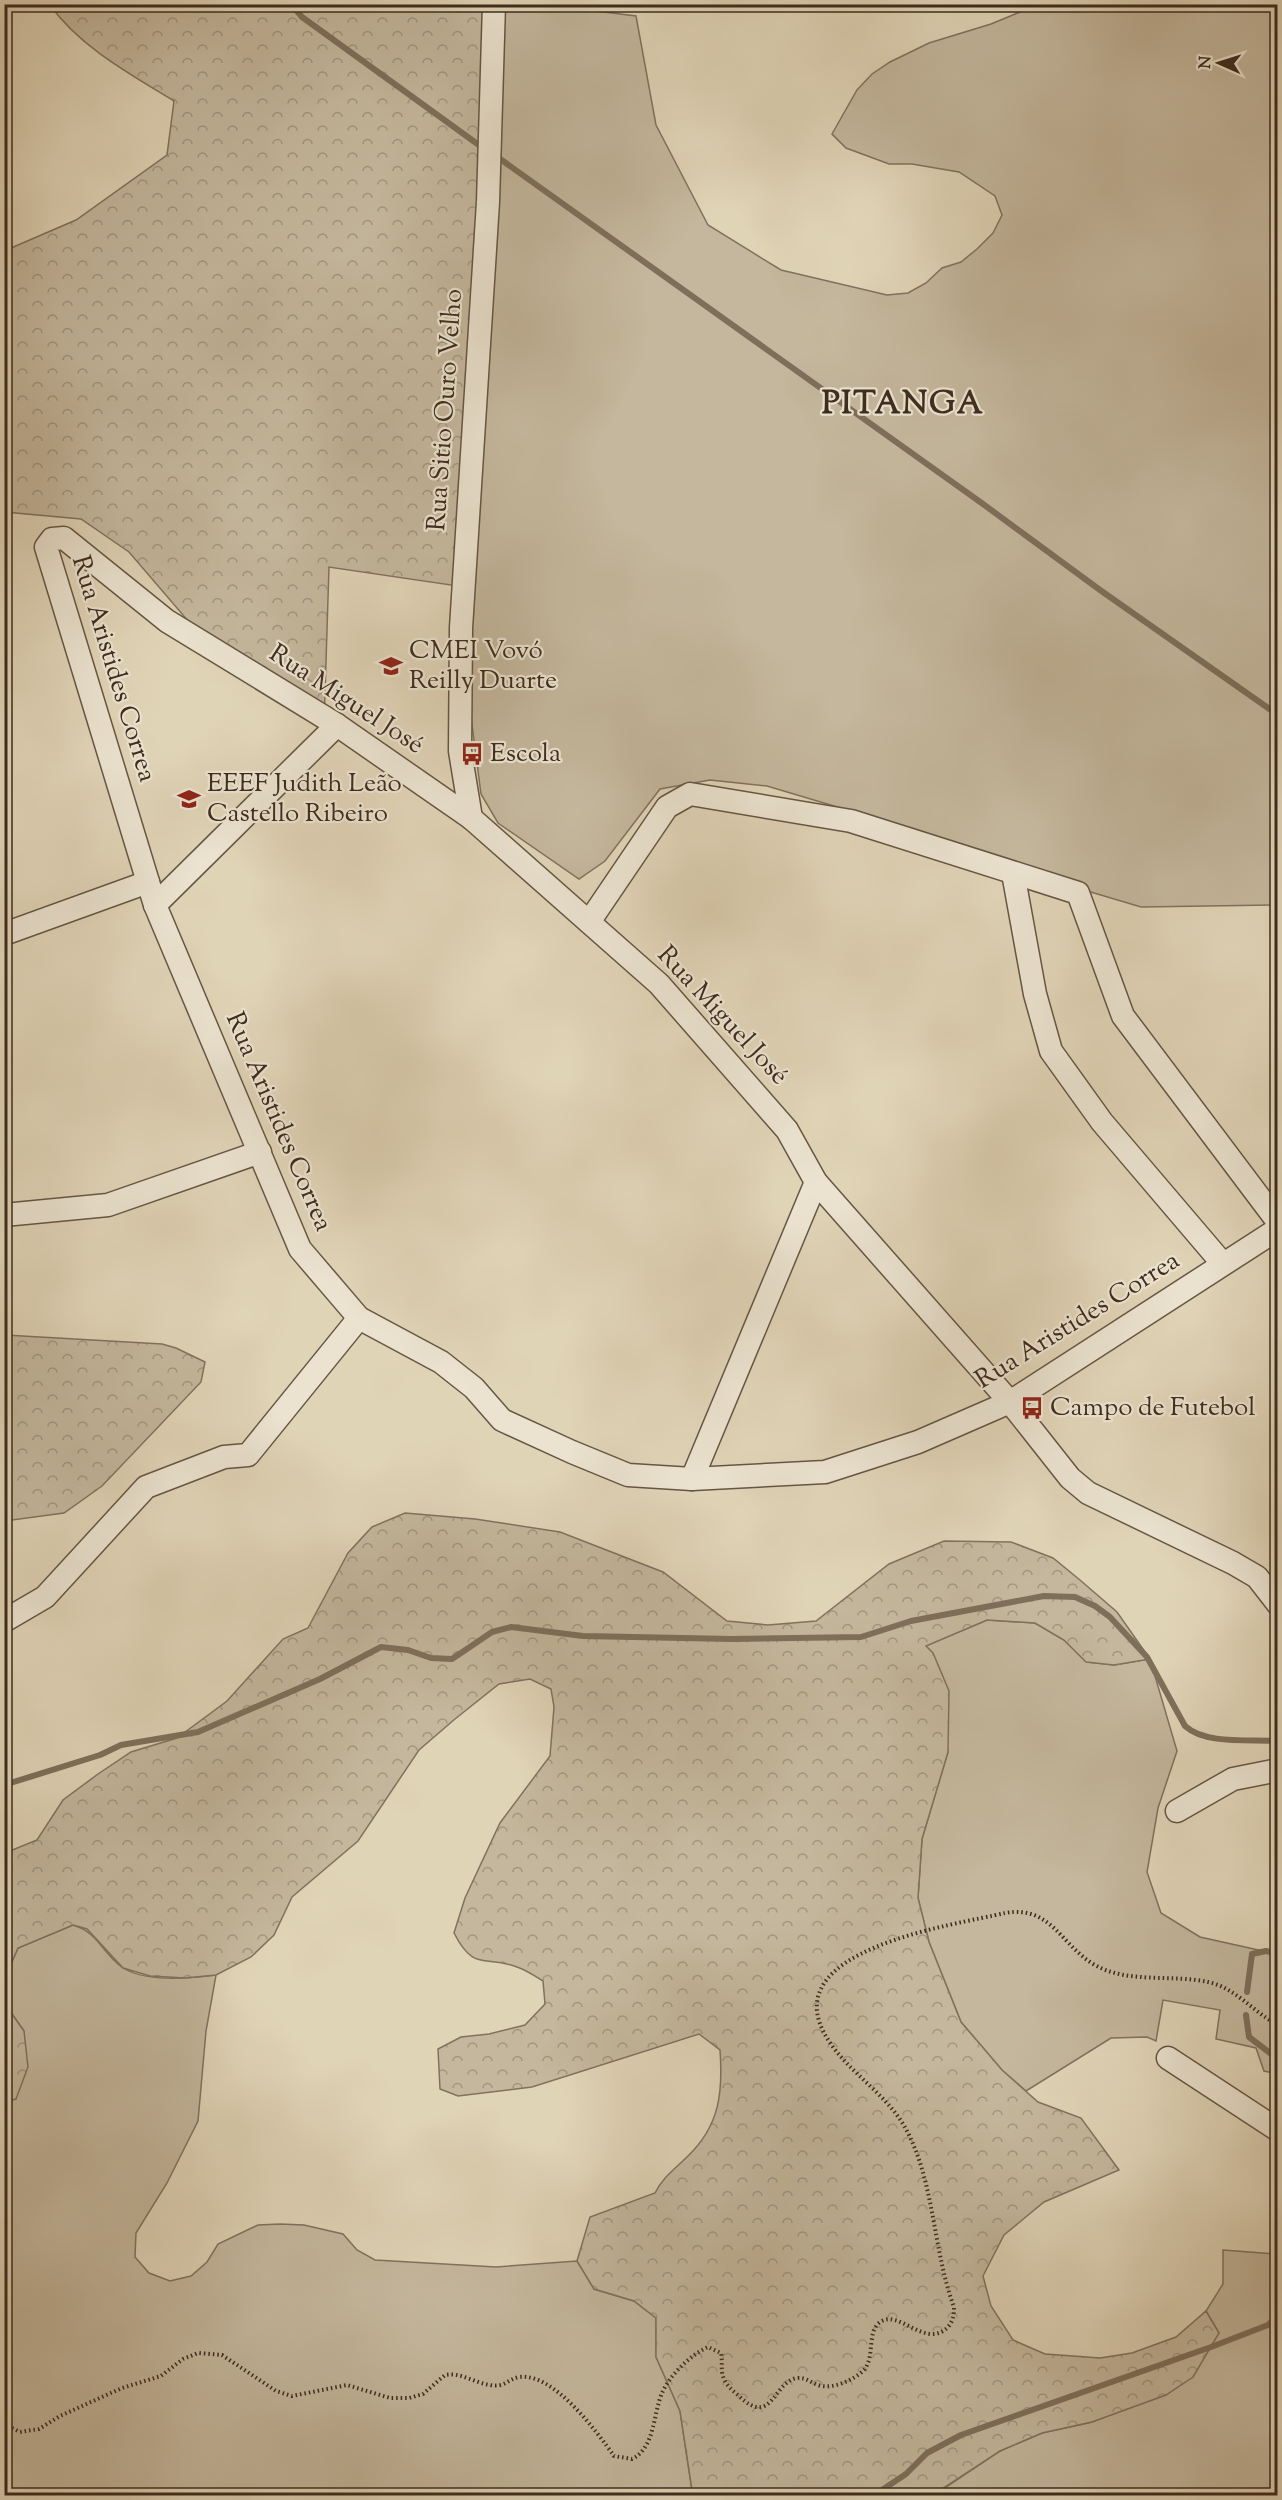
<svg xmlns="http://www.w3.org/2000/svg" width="1282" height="2500" font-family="'Sorts Mill Goudy',serif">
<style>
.green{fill:#c4b79d;stroke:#80725e;stroke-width:1.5}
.forest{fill:url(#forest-crowns);stroke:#80725e;stroke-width:1.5}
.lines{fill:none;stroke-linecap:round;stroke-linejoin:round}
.stream{stroke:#7e6f5b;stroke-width:6}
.street-casing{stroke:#665644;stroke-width:25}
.path{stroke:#3d2c1e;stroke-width:4;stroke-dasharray:1.5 3;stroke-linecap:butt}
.street{stroke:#ebe3d0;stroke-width:22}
.labels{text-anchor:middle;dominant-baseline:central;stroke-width:4.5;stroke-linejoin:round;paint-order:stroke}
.street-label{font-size:26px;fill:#3d2c1e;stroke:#ebe3d0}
.poi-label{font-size:26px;fill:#3d2c1e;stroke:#ebe3d0;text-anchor:start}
.district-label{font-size:32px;font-weight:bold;letter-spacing:1.5px;fill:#3d2c1e;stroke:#ebe3d0}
</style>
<defs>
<pattern id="forest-crowns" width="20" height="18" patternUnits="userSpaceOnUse" patternTransform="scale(1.5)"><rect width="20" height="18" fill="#c4b79d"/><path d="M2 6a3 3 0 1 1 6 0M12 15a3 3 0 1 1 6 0" fill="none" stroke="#a0957f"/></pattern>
</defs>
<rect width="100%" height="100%" fill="#e0d4b7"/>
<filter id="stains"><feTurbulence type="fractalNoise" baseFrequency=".00333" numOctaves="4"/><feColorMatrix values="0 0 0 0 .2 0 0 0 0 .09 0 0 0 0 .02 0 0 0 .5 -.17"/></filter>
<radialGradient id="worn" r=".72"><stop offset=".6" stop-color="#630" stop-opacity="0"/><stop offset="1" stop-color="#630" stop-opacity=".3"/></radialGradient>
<!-- green -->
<g class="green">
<path d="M492 5H593L596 11 636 16 656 125 708 225 781 270 887 295 908 293 926 283 942 268 961 262 977 249 993 233 1002 215 995 196 959 172 912 164H889L846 148 832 134 857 90 872 74 890 62 929 43 991 24 1037 5H1277V905L1141 907 1017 870 901 826 767 786 710 780 660 789 605 861 579 879 498 823 481 794 468 694Z"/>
<path d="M987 1620 1035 1623 1064 1640 1087 1662 1114 1665 1150 1659 1177 1751 1158 1808 1147 1872 1161 1913 1200 1937 1277 1954V2074L1264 2071 1256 2048 1216 2039 1220 2010 1163 2000 1156 2041 1147 2037 1111 2038 1026 2091 1002 2070 961 2022 929 1942 918 1898 922 1839 948 1752 925 1646Z"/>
<path d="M73 1925C98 1932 103 1954 122 1967 144 1983 190 1978 216 1975L206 2031 198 2121 167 2183 136 2233 135 2257 149 2273 170 2281 191 2276 207 2262 218 2244 258 2225 280 2224 304 2225 343 2234 357 2250 375 2260 496 2267 577 2261 594 2289 634 2301 656 2318V2357L680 2411 692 2491 674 2496H5V2102L16 2099 24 2031 7 2007V1973L18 1948Z"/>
<path d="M1223 2250 1277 2254V2495L933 2496 1000 2451 1042 2433 1092 2422 1124 2409 1219 2333 1206 2311 1223 2284Z"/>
</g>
<!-- forest -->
<g class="forest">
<path d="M50 5H492L471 588 329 567 324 725 195 629 129 552 81 519 5 512 4 251 76 220 167 155 174 101C130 74 80 47 50 5Z"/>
<path d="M5 1335 162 1344 176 1348 205 1362 201 1382 102 1486 64 1513 5 1521Z"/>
<path d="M405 1513 475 1519 560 1532 663 1572 727 1621 768 1625 816 1621 889 1564 944 1541 1011 1542 1053 1558 1080 1580 1117 1612 1150 1659 1114 1665 1086 1662 1064 1640 1035 1623 987 1620 926 1646 933 1653 949 1691 948 1752 922 1839 918 1898 929 1942 961 2022 1002 2070 1038 2102 1081 2118 1119 2170 1044 2202 1004 2235 983 2276 991 2306 1013 2340 1045 2354 1100 2358 1132 2353 1176 2337 1206 2311 1219 2333 1193 2377 1166 2395 1092 2422 1042 2433 1000 2451 933 2495H674L692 2490 680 2411 656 2357V2318L634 2301 594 2289 577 2261 590 2217 655 2193C663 2177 675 2169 688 2156 720 2125 723 2092 720 2050L699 2034 532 2087 458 2096 440 2089 438 2049 461 2037 489 2034 525 2025 545 2004 543 1981C535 1976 526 1970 517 1967 484 1955 474 1972 454 1933L465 1898 500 1823 550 1756 554 1707 551 1689 530 1679 499 1684 455 1719 419 1750 358 1841 292 1897 274 1935 251 1957 216 1975 185 1978 150 1976 123 1968 87 1929 73 1925 18 1948 7 1973V2007L24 2031 28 2067 16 2099 5 2102V1853L37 1840 63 1800 98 1774 131 1752 177 1738 227 1701 283 1639 308 1628 348 1553 372 1527Z"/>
</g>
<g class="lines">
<!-- stream -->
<g class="stream">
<path d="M291 4 302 17 483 148"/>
<path d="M496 156 983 504 1100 590 1278 715"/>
<path d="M4 1785 100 1755 121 1745 198 1732 320 1679 381 1647 408 1650 431 1658 452 1659 492 1632 511 1627 583 1636 732 1639 861 1637 911 1621 1044 1596 1075 1597 1095 1606 1110 1617 1147 1657 1185 1726C1206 1745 1250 1739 1278 1741"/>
<path d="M1247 1992 1252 1954 1266 1951 1278 1954"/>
<path d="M1246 2015 1249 2037 1278 2059"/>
<path d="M873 2496 906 2474 927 2453 961 2435 1211 2347 1268 2325 1278 2315"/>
</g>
<!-- street casing -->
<g class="street-casing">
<g id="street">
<path d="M471 818 460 751 461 628 488 202 494 4"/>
<path d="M1013 873 1035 994 1051 1051 1102 1122 1223 1264"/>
<path d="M155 905 337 725"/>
<path d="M589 922 667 807 690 794 851 821 1078 893 1123 1016 1278 1222"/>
<path d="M4 934 148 882"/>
<path d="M4 1215 108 1205 260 1152"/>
<path d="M1278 1229 1010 1402 918 1442 825 1472 692 1479 628 1475 572 1452 502 1420 474 1388 441 1362 359 1318 300 1249 155 905 46 547 52 539 64 538 167 621 337 725 471 818 659 984 787 1130 816 1182 1010 1402 1070 1478 1088 1493 1233 1563 1257 1577 1278 1604"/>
<path d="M692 1479 816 1182"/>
<path d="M4 1621 45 1597 146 1487 224 1457 248 1455 359 1318"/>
<path d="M1177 1811 1233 1779 1278 1770"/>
<path d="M1168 2058 1278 2130"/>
</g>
</g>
<!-- path -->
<path class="path" d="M4 2424 20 2432 39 2429 60 2416 122 2388 161 2376 183 2359 198 2353 222 2355 276 2391 292 2396 347 2385 390 2398H409L423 2394 445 2375C461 2372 475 2383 490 2385 505 2388 509 2378 520 2377 554 2373 597 2432 614 2456L632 2459C655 2448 653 2414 662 2393 670 2375 690 2355 708 2347L721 2353C723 2362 720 2370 724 2379 727 2386 733 2391 739 2396 772 2428 773 2382 797 2378 806 2377 811 2383 818 2385 832 2390 854 2380 864 2370 875 2357 867 2333 879 2323 898 2307 924 2349 947 2328 953 2322 954 2315 954 2307 933 2251 935 2185 907 2131 888 2094 848 2073 827 2038 772 1949 955 1925 1005 1913 1052 1905 1061 1946 1095 1965 1128 1984 1173 1974 1208 1982 1236 1988 1253 2012 1278 2025"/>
<!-- street -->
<use href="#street" class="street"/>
</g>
<!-- icons -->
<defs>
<g id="school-bare" transform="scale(1.8)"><path d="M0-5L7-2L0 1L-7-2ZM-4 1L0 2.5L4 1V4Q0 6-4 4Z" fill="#8f2418" stroke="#ebe3d0" stroke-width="2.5" paint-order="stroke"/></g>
<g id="bus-bare" transform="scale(1.8)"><path d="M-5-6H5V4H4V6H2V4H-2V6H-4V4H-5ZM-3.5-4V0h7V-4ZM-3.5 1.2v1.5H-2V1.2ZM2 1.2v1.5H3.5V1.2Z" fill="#8f2418" stroke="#ebe3d0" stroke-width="2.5" paint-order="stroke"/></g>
</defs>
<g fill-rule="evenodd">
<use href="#school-bare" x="391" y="666"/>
<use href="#bus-bare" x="472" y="754"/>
<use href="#school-bare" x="189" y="799"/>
<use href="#bus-bare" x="1032" y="1408"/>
</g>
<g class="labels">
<!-- street labels -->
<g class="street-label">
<text transform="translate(446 410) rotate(-86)">Rua Sitio Ouro Velho</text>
<text transform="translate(113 669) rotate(73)">Rua Aristides Correa</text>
<text transform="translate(346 700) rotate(33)">Rua Miguel José</text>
<text transform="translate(722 1016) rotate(47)">Rua Miguel José</text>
<text transform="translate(278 1122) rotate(67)">Rua Aristides Correa</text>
<text transform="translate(1078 1321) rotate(-32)">Rua Aristides Correa</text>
</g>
<!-- poi labels -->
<g class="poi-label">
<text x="409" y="651">CMEI Vovó<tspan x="409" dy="30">Reilly Duarte</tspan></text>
<text x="490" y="754">Escola</text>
<text x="207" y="784">EEEF Judith Leão<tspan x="207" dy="30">Castello Ribeiro</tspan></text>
<text x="1050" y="1408">Campo de Futebol</text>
</g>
<!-- district labels -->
<g class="district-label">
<text x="903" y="405">PITANGA</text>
</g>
</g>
<!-- margin -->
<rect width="1282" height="2500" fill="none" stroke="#e0d4b7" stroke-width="24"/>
<rect x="6" y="6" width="1270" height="2488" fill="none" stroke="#3d2c1e" stroke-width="3"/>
<rect x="12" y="12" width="1258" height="2476" fill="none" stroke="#3d2c1e" stroke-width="1.5"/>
<!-- north arrow -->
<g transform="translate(1219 63) rotate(273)" stroke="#ebe3d0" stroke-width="4.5" paint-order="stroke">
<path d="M0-4.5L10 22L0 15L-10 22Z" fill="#3d2c1e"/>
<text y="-9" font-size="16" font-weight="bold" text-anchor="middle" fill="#3d2c1e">N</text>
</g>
<rect width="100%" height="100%" filter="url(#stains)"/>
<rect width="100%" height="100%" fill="url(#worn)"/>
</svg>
